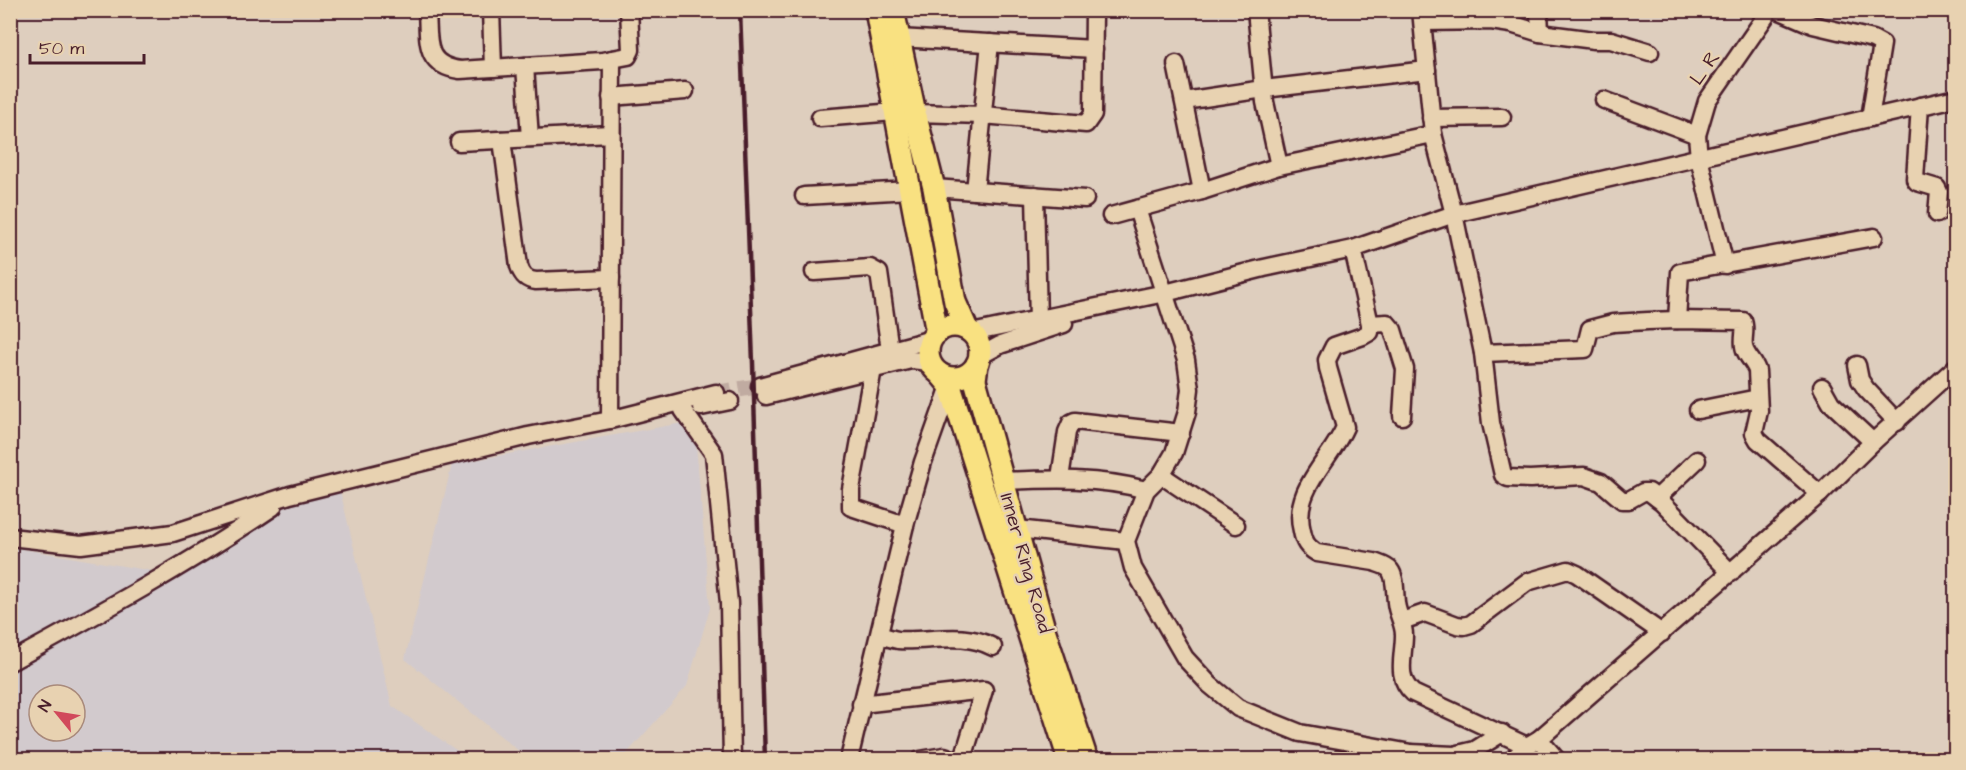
<svg xmlns="http://www.w3.org/2000/svg" width="1966" height="770" font-family="'Architects Daughter',sans-serif">
<style>
.built{fill:#d2cacd;fill-rule:evenodd}
.lines{fill:none;stroke-linecap:round;stroke-linejoin:round}
.minor-tunnel{stroke:#c0aba1;stroke-width:16;stroke-dasharray:16 8;stroke-linecap:butt}
.minor-casing{stroke:#4a1f2b;stroke-width:21}
.major-casing{stroke:#4a1f2b;stroke-width:26}
.minor{stroke:#e8d2b1;stroke-width:16}
.major{stroke:#f9e181;stroke-width:21}
.rail{stroke:#4a1f2b;stroke-width:4.5}
.labels{text-anchor:middle;dominant-baseline:central;stroke-width:5;stroke-linejoin:round;paint-order:stroke}
.street-label{font-size:20px;fill:#4a1f2b;stroke:#e8d2b1}
</style>
<rect width="100%" height="100%" fill="#decebe"/>
<filter id="ink" filterUnits="userSpaceOnUse"><feTurbulence type="fractalNoise" baseFrequency=".0167" numOctaves="2"/><feDisplacementMap in="SourceGraphic" scale="12" xChannelSelector="R" yChannelSelector="G"/><feConvolveMatrix kernelMatrix="1 2 1 2 8 2 1 2 1" color-interpolation-filters="sRGB"/></filter>
<g filter="url(#ink)">
<!-- built -->
<g class="built">
<path d="M694 421 710 608 687 686 622 759H529L405 659 452 464Z"/>
<path d="M338 482 392 706 469 759H11L10 547 153 571ZM39 695H75V731H39Z"/>
</g>
<g class="lines">
<!-- minor-tunnel -->
<path class="minor-tunnel" d="M716 393 760 386"/>
<!-- minor casing -->
<g class="minor-casing">
<g id="minor">
<path d="M427 10C429 40 423 65 460 70L602 61 628 56 631 50 629 10"/>
<path d="M491 10 493 68"/>
<path d="M1256 10 1265 102 1279 166"/>
<path d="M1421 10 1433 134 1454 214 1483 353 1491 423 1503 475 1508 478 1530 479 1584 476 1601 482 1622 500H1629L1643 492H1649L1662 502 1731 573"/>
<path d="M1539 10 1540 33"/>
<path d="M1778 10 1813 25 1873 39 1882 44 1870 118"/>
<path d="M1423 22 1491 21 1511 24 1540 33 1594 40H1611L1650 52"/>
<path d="M898 38 1094 49"/>
<path d="M1176 64 1202 191"/>
<path d="M525 66 530 138"/>
<path d="M611 97 685 91"/>
<path d="M1604 100 1697 135"/>
<path d="M1184 101 1264 89 1427 70"/>
<path d="M1920 106 1915 179 1917 182 1937 188 1939 192 1937 214"/>
<path d="M915 113 983 115 1086 124 1093 114 1094 10"/>
<path d="M820 118 895 112"/>
<path d="M1431 118 1502 117"/>
<path d="M502 140 519 266C522 275 526 280 536 281L611 278"/>
<path d="M459 142 610 134"/>
<path d="M934 188 1085 199"/>
<path d="M975 191 990 43"/>
<path d="M1035 195 1038 320"/>
<path d="M804 196 910 190"/>
<path d="M1137 209 1186 360 1190 389 1187 412 1174 453 1161 475 1146 490 1126 541 1133 568 1185 658 1210 685 1238 708 1300 733 1411 753 1454 755 1475 750 1502 733"/>
<path d="M1111 216 1202 191 1279 166 1433 134"/>
<path d="M1353 249 1370 324V332L1363 336 1334 346 1327 360 1328 368 1345 427C1331 460 1291 490 1302 531 1304 542 1307 547 1317 553L1374 562C1379 564 1387 566 1390 570 1397 579 1394 597 1397 608 1399 617 1404 625 1404 635 1404 657 1395 677 1413 693L1527 746"/>
<path d="M1725 265 1699 158 1697 135 1707 101 1770 10"/>
<path d="M814 272 870 268 879 273 890 350"/>
<path d="M1677 320 1680 272 1874 237"/>
<path d="M1370 324 1387 323 1393 330 1405 369 1402 416"/>
<path d="M971 333 1165 293 1264 268 1353 249 1454 214 1956 98"/>
<path d="M1483 353 1585 349 1590 329 1613 323 1648 321 1677 320 1743 321C1747 330 1741 341 1745 350 1748 358 1755 363 1757 371L1759 411 1754 433 1758 440 1820 494"/>
<path d="M980 356 1000 345 1064 324"/>
<path d="M1857 365 1860 380 1866 389 1897 422"/>
<path d="M873 369 851 489V507L905 525"/>
<path d="M760 386 932 339"/>
<path d="M1822 387 1831 403 1873 442"/>
<path d="M766 396 911 360 930 362"/>
<path d="M701 407 730 401"/>
<path d="M683 410 714 454 729 603 732 760"/>
<path d="M1698 410 1758 398"/>
<path d="M610 420 612 59"/>
<path d="M1161 475 1236 525"/>
<path d="M1060 478 1067 432 1071 423 1075 421 1181 433"/>
<path d="M1003 481C1051 479 1100 477 1146 490"/>
<path d="M1657 498 1697 460"/>
<path d="M1017 529 1126 541"/>
<path d="M10 537 81 545 173 533 290 495 528 436 610 420 716 393"/>
<path d="M1402 621 1425 613 1457 625 1464 626 1471 624 1527 582 1568 570 1577 574 1662 633"/>
<path d="M880 635C886 637 892 639 898 640 930 642 964 631 993 647"/>
<path d="M10 662C100 613 189 564 273 507"/>
<path d="M861 704 984 690 965 752 960 760"/>
<path d="M1539 739 1557 760"/>
<path d="M850 755 905 525 923 462 950 386"/>
<path d="M920 760 944 756 956 760"/>
<path d="M1512 760 1527 746 1539 739 1820 494 1873 442 1956 367"/>
</g>
</g>
<!-- major casing -->
<g class="major-casing">
<g id="major">
<path d="M876 10 937 333"/>
<path d="M893 10 915 113 934 188 955 302 967 329"/>
<circle cx="954" cy="352" r="26"/>
<path d="M977 364 975 380 1045 632 1087 760"/>
<path d="M940 374 950 386 1069 760"/>
</g>
</g>
<!-- minor -->
<use href="#minor" class="minor"/>
<!-- major -->
<use href="#major" class="major"/>
<!-- rail -->
<path class="rail" d="M740 10 753 363 765 760"/>
</g>
</g>
<g class="labels">
<!-- street labels -->
<g class="street-label">
<text transform="translate(1705 68) rotate(-55)">L R</text>
<text transform="translate(1026 563) rotate(74)">Inner Ring Road</text>
</g>
</g>
<!-- margin -->
<rect width="1966" height="770" fill="none" stroke="#e8d2b1" stroke-width="36"/>
<rect x="18" y="18" width="1930" height="734" fill="none" stroke="#4a1f2b" stroke-width="2" filter="url(#ink)"/>
<!-- north arrow -->
<g transform="translate(57 713) rotate(300)"><circle r="28" fill="#e8d2b1" stroke="#a98a7b" stroke-width="1.5"/>
<path d="M0-4.5L10 22L0 15L-10 22Z" fill="#d1495b"/>
<text y="-9" font-size="16" font-weight="bold" text-anchor="middle" fill="#4a1f2b">N</text>
</g>
<!-- scale -->
<path d="M30 54v9h114v-9" fill="none" stroke="#4a1f2b" stroke-width="3"/>
<text x="39" y="54" font-size="18" fill="#4a1f2b" stroke="#e8d2b1" stroke-width="4.5" paint-order="stroke">50 m</text>
</svg>
